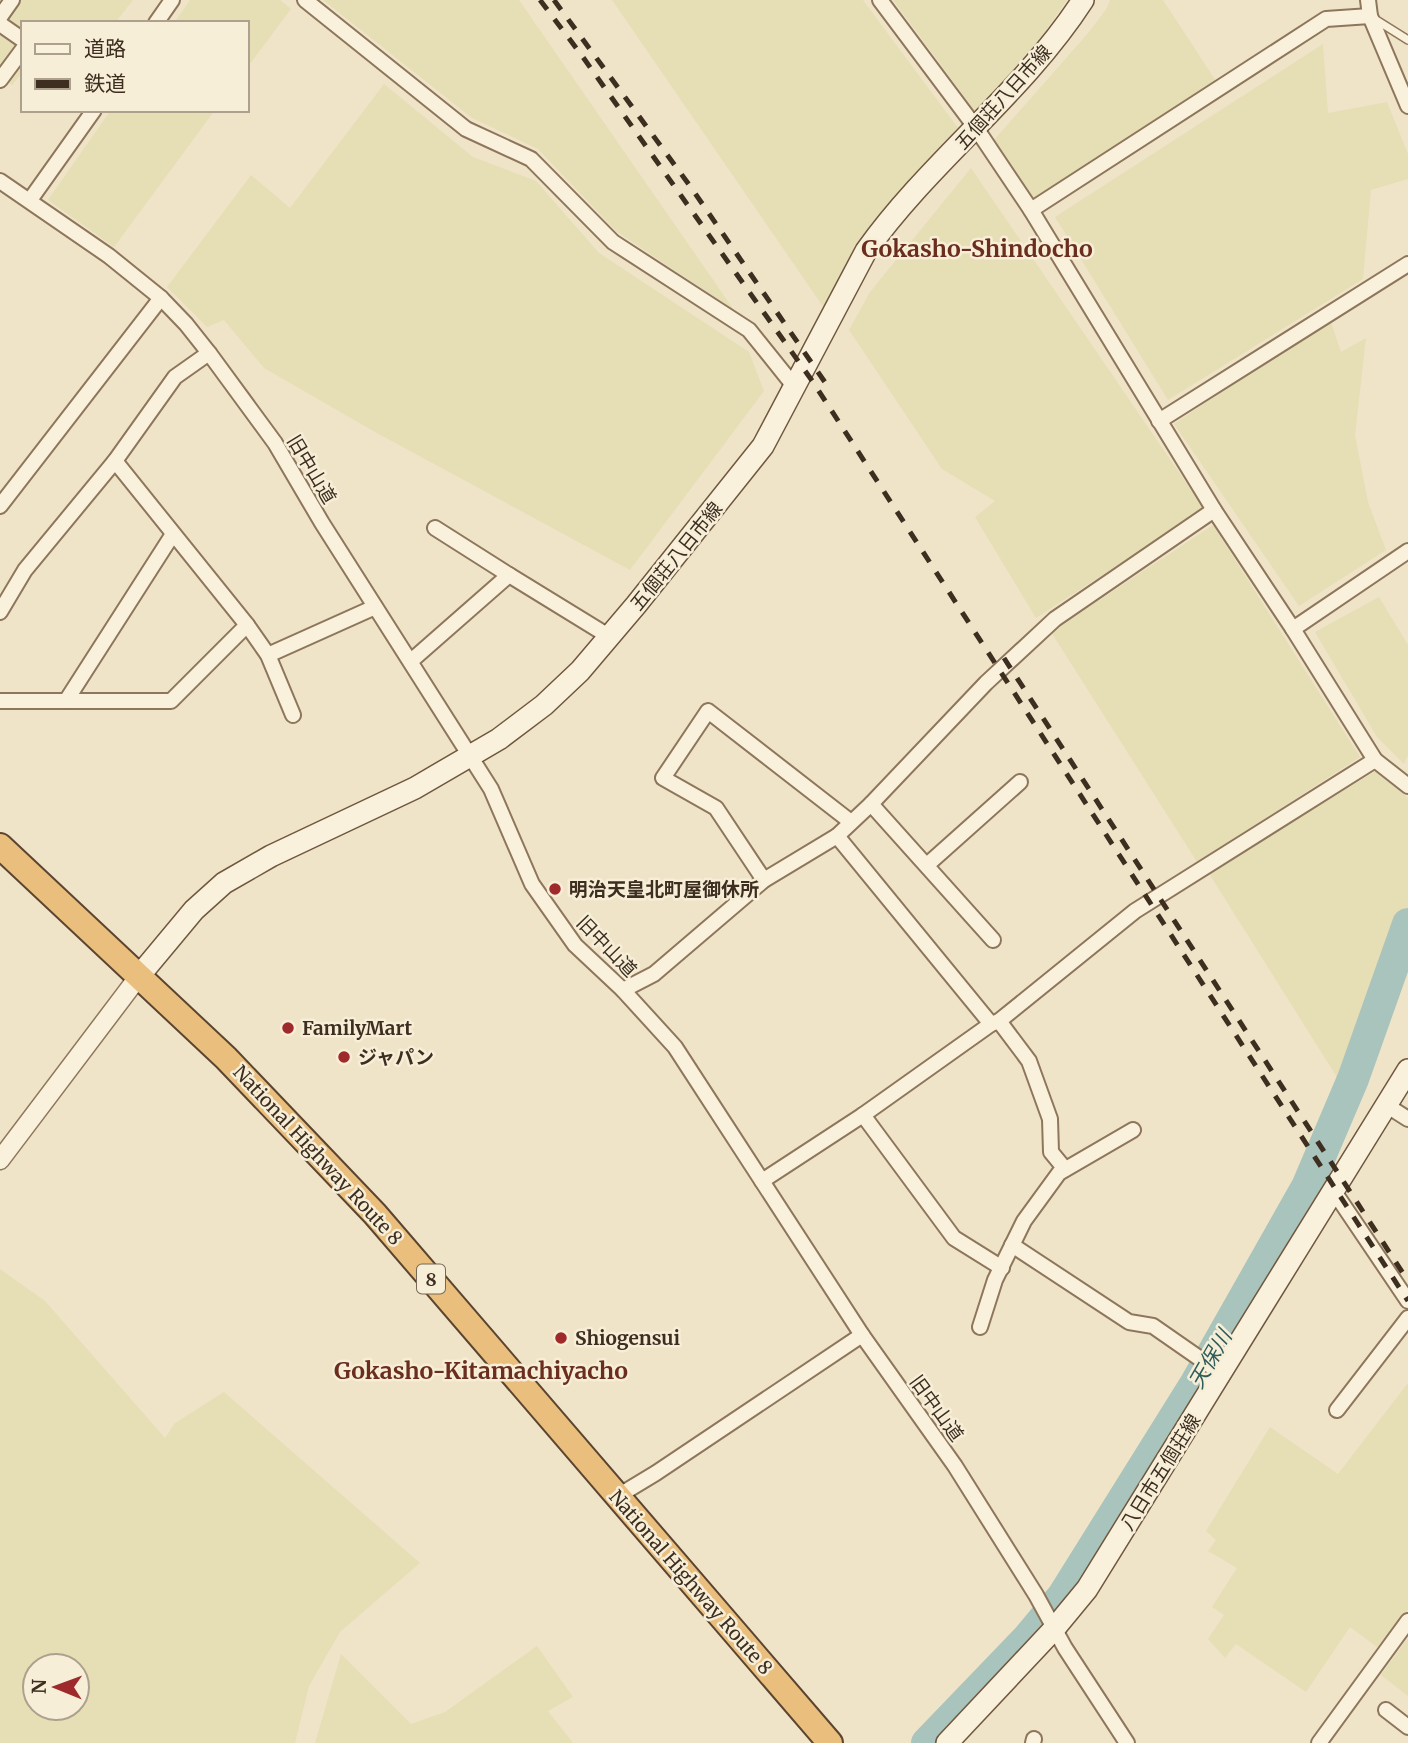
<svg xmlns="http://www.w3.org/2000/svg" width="1408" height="1743" font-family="Merriweather,'Noto Sans JP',serif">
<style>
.farmland{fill:#e6deb5;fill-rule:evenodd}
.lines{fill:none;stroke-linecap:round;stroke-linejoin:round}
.river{stroke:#a9c4bc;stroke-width:32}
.service-casing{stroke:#8d765c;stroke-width:10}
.minor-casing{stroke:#8d765c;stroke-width:18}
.tertiary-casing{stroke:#8d765c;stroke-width:21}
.secondary-casing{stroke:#6f573f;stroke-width:24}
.trunk-casing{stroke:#5b4430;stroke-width:28}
.service{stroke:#faf1dc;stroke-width:7}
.minor{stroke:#faf1dc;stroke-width:14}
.tertiary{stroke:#faf1dc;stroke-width:18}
.secondary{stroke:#faf1dc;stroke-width:21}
.trunk{stroke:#eabe7c;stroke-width:24}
.rail{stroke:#3d2e20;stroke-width:5;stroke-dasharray:12 12;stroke-linecap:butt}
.poi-dot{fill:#9e2a2b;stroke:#f7eed8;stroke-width:2.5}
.labels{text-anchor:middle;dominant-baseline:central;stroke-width:5;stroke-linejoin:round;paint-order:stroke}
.shield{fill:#f7eed8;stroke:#756857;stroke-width:2}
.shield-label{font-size:18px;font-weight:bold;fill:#3d2e20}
.street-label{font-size:19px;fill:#3d2e20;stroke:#f7eed8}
.poi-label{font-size:19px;font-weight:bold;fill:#3d2e20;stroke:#f7eed8;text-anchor:start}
.water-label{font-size:21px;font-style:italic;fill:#2f5d5a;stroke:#f7eed8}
.quarter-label{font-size:23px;font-weight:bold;fill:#6b2e1e;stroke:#f7eed8}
</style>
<rect width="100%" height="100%" fill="#f0e4c8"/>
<!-- farmland -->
<g class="farmland">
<path d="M0 0H133L115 23H23V72L12 85 0 78Z"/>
<path d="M190 0H280L291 9 247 68V23H174Z"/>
<path d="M323 0H519L734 310 616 231 538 149 472 118Z"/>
<path d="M612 0H863L958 128 859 242 824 308Z"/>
<path d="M893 0H1067L1044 33 977 114Z"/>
<path d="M1110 0H1163L1216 81 1031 200 994 140 1089 32 1107 8Z"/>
<path d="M1323 44 1328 113 1387 102 1408 154V179L1371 190 1363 279 1168 400 1055 217Z"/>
<path d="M384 84 473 157 536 181 599 253 749 352 764 391 630 570 375 432 264 368 224 320 207 327 167 287 251 175 290 208Z"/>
<path d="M111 110H215L114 247 48 200Z"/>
<path d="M971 168 1204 509 1036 618 975 517 995 501 942 469 849 330 870 292Z"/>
<path d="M1330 319 1341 352 1366 338 1355 435 1368 502 1386 550 1299 606 1174 424Z"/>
<path d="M1213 525 1360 757 1197 862 1051 632Z"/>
<path d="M1379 597 1408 645V755L1404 764 1377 737 1315 632Z"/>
<path d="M1376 771 1408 798V911L1401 916 1340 1082 1208 872Z"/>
<path d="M0 1269 45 1301 165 1438 175 1423 224 1392 420 1563 340 1632 309 1686 295 1743H0ZM35 1666H77V1708H35Z"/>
<path d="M1408 1383V1610L1377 1647 1350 1627 1306 1692 1236 1644 1225 1658 1208 1639 1224 1615 1212 1607 1237 1568 1208 1551 1216 1540 1206 1531 1270 1427 1338 1474Z"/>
<path d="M1408 1638V1696L1381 1675Z"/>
<path d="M537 1646 573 1697 548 1711 573 1743H315L341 1654 411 1724 445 1712Z"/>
</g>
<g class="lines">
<!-- river -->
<path class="river" d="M927 1743 1028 1638 1063 1596 1196 1383 1307 1187 1353 1079 1408 924"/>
<!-- service casing -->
<g class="service-casing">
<path id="service" d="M1373 18 1408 40"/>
</g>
<!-- minor casing -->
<g class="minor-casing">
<g id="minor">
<path d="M305 0 466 129 531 159 613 242 749 330 794 386"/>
<path d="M880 0 976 128 1031 210 1214 510 1293 629 1375 760 1408 786"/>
<path d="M1368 0 1370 16 1408 106"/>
<path d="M0 17 12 0"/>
<path d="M156 23 172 0"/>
<path d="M0 24 23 40"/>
<path d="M0 80 23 49"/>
<path d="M0 181 109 256 161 298 186 324 209 353 275 443 322 523 491 789 532 884 575 945 623 990 675 1047 862 1335 955 1466 1036 1595 1065 1648 1127 1743"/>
<path d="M30 200 94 110"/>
<path d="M1031 210 1326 19 1370 16"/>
<path d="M1159 421 1408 264"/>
<path d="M0 506 161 298"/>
<path d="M509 575 610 637"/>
<path d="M0 612 25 570 115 461 175 377 209 353"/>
<path d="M247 625 268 655 293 715"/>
<path d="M1293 629 1408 551"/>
<path d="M268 655 375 607"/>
<path d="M411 661 509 575 435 528"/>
<path d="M0 701H171L247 625 115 461"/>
<path d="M66 701 173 534"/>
<path d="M871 804 993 940"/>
<path d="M837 836 991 1024"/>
<path d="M927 865 1020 782"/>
<path d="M764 880 716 808 663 778 708 711 851 822"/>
<path d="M623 990 654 974 764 880 837 836 871 804 986 683 1055 619 1214 510"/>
<path d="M999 1021 1029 1061 1050 1119 1051 1152 1065 1169"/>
<path d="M1386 1105 1408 1119"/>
<path d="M863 1115 954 1238 1002 1268"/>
<path d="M762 1181 863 1115 991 1024 999 1021 1135 911 1375 760"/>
<path d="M1333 1190 1408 1301"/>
<path d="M1012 1245 1129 1322 1153 1326 1222 1374"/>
<path d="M980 1327 995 1280 1024 1221 1059 1173 1133 1130"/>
<path d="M1337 1410 1408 1318"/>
<path d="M618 1496 656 1473 862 1335"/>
<path d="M1386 1710 1408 1727"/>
<path d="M1033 1743 1034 1739"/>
<path d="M1319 1743 1408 1621"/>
</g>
</g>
<!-- tertiary casing -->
<g class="tertiary-casing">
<path id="tertiary" d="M0 1160 139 976"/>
</g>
<!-- secondary casing -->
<g class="secondary-casing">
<g id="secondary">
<path d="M139 976 194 910 224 883 271 856 415 788 499 739 544 705 580 671 636 605 763 446 866 251C930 161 1023 93 1083 0"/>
<path d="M947 1743 1054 1629 1087 1589 1408 1070"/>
</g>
</g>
<!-- trunk casing -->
<g class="trunk-casing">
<path id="trunk" d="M0 846 226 1058 375 1214 830 1743"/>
</g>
<!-- service -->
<use href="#service" class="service"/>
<!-- minor -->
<use href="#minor" class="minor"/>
<!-- tertiary -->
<use href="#tertiary" class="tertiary"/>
<!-- secondary -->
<use href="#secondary" class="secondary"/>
<!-- trunk -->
<use href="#trunk" class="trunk"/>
<!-- rail -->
<g class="rail">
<path d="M540 0 580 53 813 382 1408 1301"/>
<path d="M554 0 690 186 831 391"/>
<path d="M1004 658 1408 1281"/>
</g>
</g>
<!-- markers -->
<g class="poi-dot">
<circle cx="555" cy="889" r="7"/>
<circle cx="288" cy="1028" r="7"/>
<circle cx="344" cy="1057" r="7"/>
<circle cx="561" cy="1338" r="7"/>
</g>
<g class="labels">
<!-- shield labels -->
<rect class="shield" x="417" y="1264.5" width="28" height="29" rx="5"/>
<g class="shield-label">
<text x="431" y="1279">8</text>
</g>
<!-- street labels -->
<g class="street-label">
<text transform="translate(1003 97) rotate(-48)">五個荘八日市線</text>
<text transform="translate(312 469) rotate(59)">旧中山道</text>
<text transform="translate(676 556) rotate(-51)">五個荘八日市線</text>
<text transform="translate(607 946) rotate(46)">旧中山道</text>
<text transform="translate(318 1155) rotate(47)">National Highway Route 8</text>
<text transform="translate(937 1408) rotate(54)">旧中山道</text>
<text transform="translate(1160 1472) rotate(-58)">八日市五個荘線</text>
<text transform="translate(691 1582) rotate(49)">National Highway Route 8</text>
</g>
<!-- poi labels -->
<g class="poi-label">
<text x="569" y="889">明治天皇北町屋御休所</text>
<text x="302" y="1028">FamilyMart</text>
<text x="358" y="1057">ジャパン</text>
<text x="575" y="1338">Shiogensui</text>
</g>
<!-- water labels -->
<g class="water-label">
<text transform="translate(1210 1359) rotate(-60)">天保川</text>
</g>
<!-- quarter labels -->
<g class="quarter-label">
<text x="977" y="248">Gokasho-Shindocho</text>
<text x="481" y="1370">Gokasho-Kitamachiyacho</text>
</g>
</g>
<!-- legend -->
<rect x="21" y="21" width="228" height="91" fill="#f7eed8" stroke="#ada18e" stroke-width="2"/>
<rect x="35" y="44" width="35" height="10" fill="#faf1dc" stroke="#ada18e" stroke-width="2"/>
<text x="84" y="56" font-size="21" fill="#3d2e20">道路</text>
<rect x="35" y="79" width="35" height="10" fill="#3d2e20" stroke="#ada18e" stroke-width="2"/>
<text x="84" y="91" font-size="21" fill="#3d2e20">鉄道</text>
<!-- north arrow -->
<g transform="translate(56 1687) rotate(271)"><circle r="33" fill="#f7eed8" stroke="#ada18e" stroke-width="2"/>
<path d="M0-5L12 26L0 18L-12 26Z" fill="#9e2a2b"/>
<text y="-10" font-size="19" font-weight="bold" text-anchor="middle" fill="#3d2e20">N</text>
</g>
</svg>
